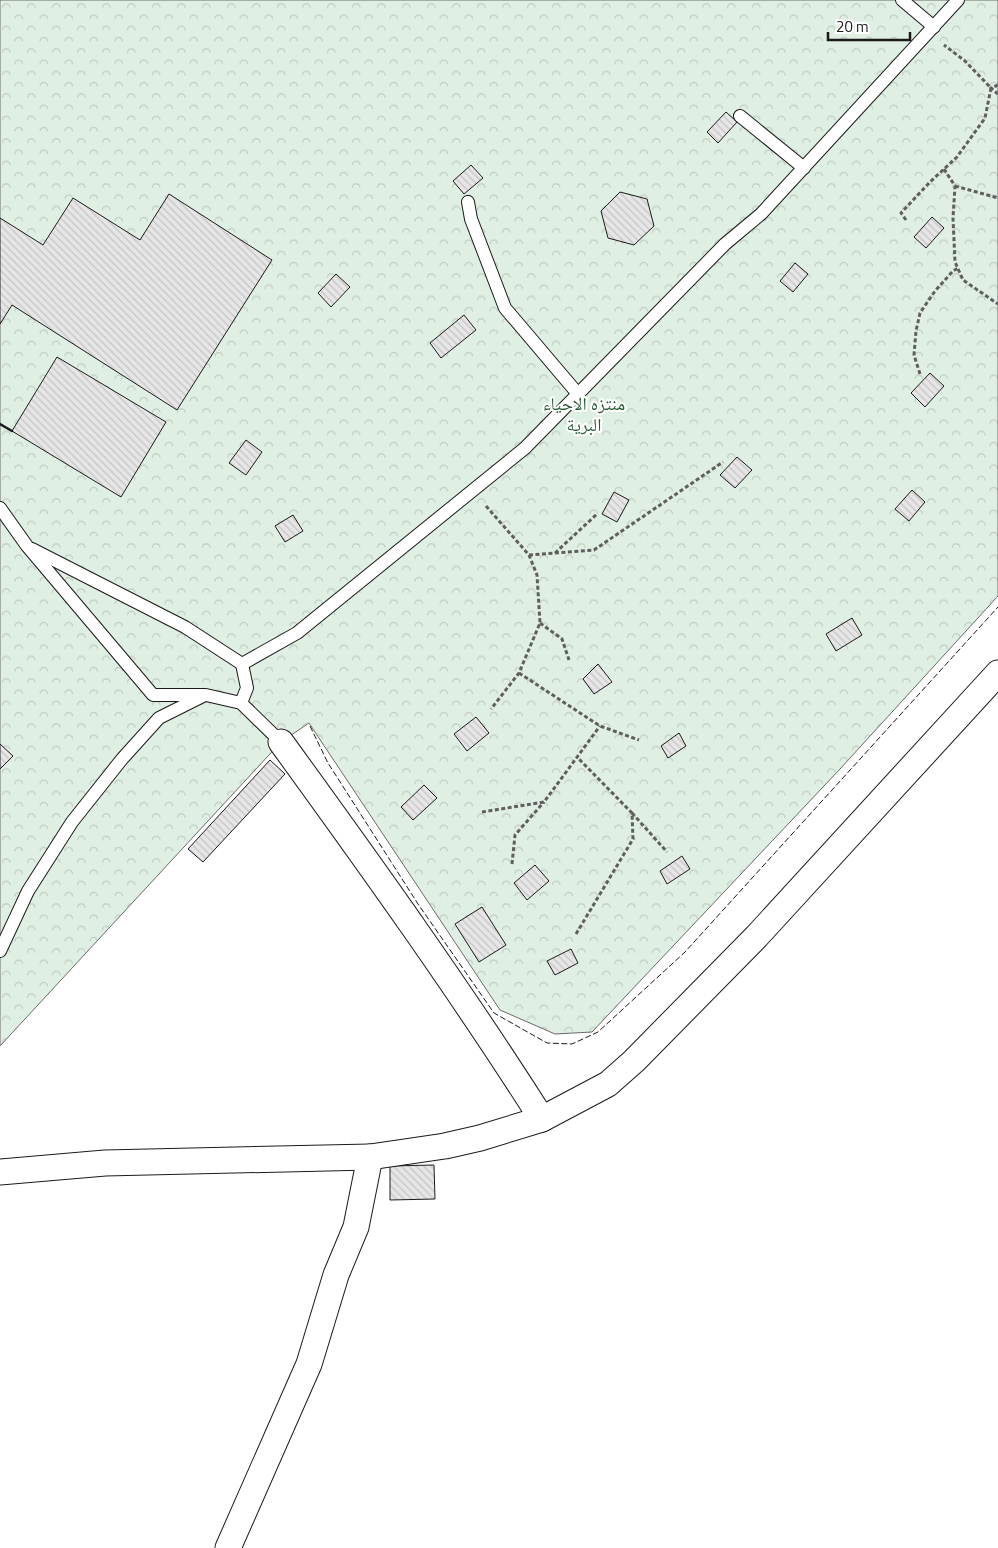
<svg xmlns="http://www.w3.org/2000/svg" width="998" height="1548" font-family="'Titillium Web','Noto Naskh Arabic',sans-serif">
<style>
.park{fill:url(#park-crowns);stroke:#6a6a6a}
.building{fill:url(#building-back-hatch);stroke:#1a1a1a}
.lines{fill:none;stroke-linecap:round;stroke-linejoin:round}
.lane-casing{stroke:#1a1a1a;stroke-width:14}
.street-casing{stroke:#1a1a1a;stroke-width:27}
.path{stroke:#5f5f5f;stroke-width:3;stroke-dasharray:4 2.5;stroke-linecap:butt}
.lane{stroke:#fff;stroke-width:12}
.street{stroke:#fff;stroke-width:25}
.fence{stroke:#1a1a1a;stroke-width:1;stroke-dasharray:6 2.5;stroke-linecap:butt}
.wall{stroke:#1a1a1a;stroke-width:2.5}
.labels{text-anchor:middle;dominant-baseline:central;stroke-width:4;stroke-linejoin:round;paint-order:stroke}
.park-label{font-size:18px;fill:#2b5a34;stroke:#fff}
</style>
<defs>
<pattern id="park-crowns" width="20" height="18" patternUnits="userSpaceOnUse" patternTransform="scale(1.25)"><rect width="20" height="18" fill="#e0efe3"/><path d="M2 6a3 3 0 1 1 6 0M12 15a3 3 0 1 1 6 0" fill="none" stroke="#c0ccc2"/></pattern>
<pattern id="building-back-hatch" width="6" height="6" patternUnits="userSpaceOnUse" patternTransform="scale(1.25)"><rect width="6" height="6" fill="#e6e6e6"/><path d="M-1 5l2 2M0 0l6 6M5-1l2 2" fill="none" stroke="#c5c5c5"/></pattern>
</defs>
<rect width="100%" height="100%" fill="#fff"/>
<!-- park -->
<path class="park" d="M0 0H998V596L840 769 592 1032 555 1034 500 1010 309 723 281 742 0 1046Z"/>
<!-- building -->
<g class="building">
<path d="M726 112 737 122 718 143 707 132Z"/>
<path d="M471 165 483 178 464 194 453 181Z"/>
<path d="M620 192 647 199 654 226 634 245 608 238 601 211Z"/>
<path d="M169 194 272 260 177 410 12 305 0 324V218L43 245 73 198 140 240Z"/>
<path d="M932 217 944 228 926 248 914 237Z"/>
<path d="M795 263 808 274 793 292 780 281Z"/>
<path d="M336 274 350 287 331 307 318 293Z"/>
<path d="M464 315 476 330 441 358 430 343Z"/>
<path d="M57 357 166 422 121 497 12 431Z"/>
<path d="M930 373 944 386 925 407 911 393Z"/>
<path d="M246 440 262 452 246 475 229 463Z"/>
<path d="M737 457 752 470 735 488 720 475Z"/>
<path d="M912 490 925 502 909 521 895 509Z"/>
<path d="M614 492 629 500 617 522 602 514Z"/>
<path d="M293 515 303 531 285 542 275 526Z"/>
<path d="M852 618 862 635 836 651 826 634Z"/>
<path d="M598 664 612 682 594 694 583 679Z"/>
<path d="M476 717 489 733 467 751 454 734Z"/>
<path d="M679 733 686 746 668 758 661 746Z"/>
<path d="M0 744 13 756 0 769Z"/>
<path d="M270 760 285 774 203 862 188 849Z"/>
<path d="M424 785 437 798 413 820 401 807Z"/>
<path d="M682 856 690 869 667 884 660 871Z"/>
<path d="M535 865 549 881 527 900 514 883Z"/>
<path d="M482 907 506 945 479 962 455 924Z"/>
<path d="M571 949 578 963 555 975 547 961Z"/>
<path d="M434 1165 435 1199 390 1200V1166Z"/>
</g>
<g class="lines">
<!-- lane casing -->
<g class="lane-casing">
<g id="lane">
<path d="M902 0 934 27"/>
<path d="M740 116 804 168"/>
<path d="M468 202 471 219 505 308 578 394"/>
<path d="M0 508 27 546 153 695H206L241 703 281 742"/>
<path d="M32 549 185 627 242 664"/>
<path d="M241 703 247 688 242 664 297 633 525 448 725 244 761 214 958 0"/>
<path d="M0 951 28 891 72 822 122 759 159 718 203 696"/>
</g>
</g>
<!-- street casing -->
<g class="street-casing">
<g id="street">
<path d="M281 742C371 866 460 990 542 1119L608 1084 634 1061 757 936 998 673"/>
<path d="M0 1172 105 1163 370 1157 445 1146 480 1138 542 1119"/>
<path d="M228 1548 309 1364 336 1275 356 1227 370 1157"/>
</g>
</g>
<!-- path -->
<g class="path">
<path d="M998 85 991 88 998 94"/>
<path d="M944 169 955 186 953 218 955 262 963 280 998 304"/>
<path d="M955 186 998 198"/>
<path d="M906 220 901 213 930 182 957 157 985 118 991 88 965 61 944 45"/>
<path d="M920 374 914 355 916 331 920 313 935 291 953 271 958 268"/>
<path d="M486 506 529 555 537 575 540 623 519 673 491 709"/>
<path d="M555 553 597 514"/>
<path d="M529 555 594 550 723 462"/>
<path d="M540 623 562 639 569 660"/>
<path d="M519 673 600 726 639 740"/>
<path d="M482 812 544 802 600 726"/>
<path d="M632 813 667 852"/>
<path d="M512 864 515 835 544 802"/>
<path d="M576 934 633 839 632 813 577 757"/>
</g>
<!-- lane -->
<use href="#lane" class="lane"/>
<!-- street -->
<use href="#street" class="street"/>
<!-- fence -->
<path class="fence" d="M310 726 328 763 418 904 494 1013 547 1043 572 1044 598 1032 685 952 998 607"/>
<!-- wall -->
<path class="wall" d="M0 424 12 431"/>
</g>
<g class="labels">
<!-- park labels -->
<g class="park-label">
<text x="584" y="403">منتزه الاحياء<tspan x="584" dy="21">البرية</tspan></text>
</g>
</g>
<!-- scale -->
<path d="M828 32v8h82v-8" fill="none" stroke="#1a1a1a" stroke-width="2.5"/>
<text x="836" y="32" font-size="15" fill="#1a1a1a" stroke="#ffffff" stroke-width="4" paint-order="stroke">20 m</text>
</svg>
